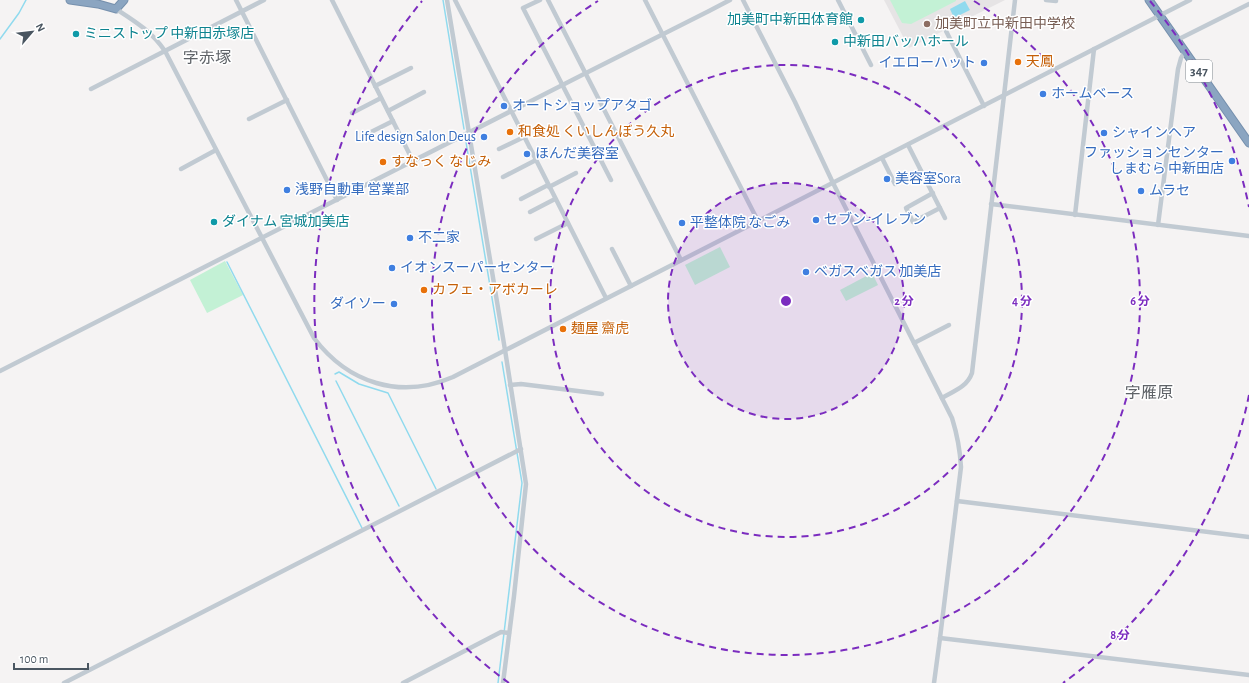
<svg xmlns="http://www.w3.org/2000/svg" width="1249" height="683" font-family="'Alegreya Sans','Noto Sans JP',sans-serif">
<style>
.education{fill:#e6e4e5}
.green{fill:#c3f1d5}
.water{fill:#90daee}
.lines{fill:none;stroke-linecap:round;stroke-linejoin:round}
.stream{stroke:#90daee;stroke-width:1.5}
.highway-casing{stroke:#7690ad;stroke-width:9}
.minor{stroke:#c1cad2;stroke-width:4.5}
.highway{stroke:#8ba5c1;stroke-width:7}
.ring{fill:none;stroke:#7b2cbf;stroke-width:2;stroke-dasharray:7 5}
.culture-dot{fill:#0f9aa8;stroke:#fff;stroke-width:1.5}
.education-dot{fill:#8d6e63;stroke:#fff;stroke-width:1.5}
.food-dot{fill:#e8710a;stroke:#fff;stroke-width:1.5}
.shop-dot{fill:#3f7fe0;stroke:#fff;stroke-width:1.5}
.labels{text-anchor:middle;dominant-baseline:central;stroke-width:3;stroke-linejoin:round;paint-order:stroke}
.shield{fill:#fff;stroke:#808990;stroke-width:1}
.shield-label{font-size:13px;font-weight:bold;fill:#4a5661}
.culture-label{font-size:14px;fill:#0d838f;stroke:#fff;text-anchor:start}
.education-label{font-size:14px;fill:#785e54;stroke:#fff;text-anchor:start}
.food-label{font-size:14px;fill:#c56008;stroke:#fff;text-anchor:start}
.shop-label{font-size:14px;fill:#366cbe;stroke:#fff;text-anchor:start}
.quarter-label{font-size:16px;fill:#5f6368;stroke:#fff}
.centre{fill:#7b2cbf;stroke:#fff;stroke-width:2}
.ring-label{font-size:12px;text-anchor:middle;font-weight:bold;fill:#7b2cbf;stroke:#fff;stroke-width:3;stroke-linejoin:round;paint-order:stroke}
</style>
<rect width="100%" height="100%" fill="#f5f3f3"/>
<!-- education -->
<path class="education" d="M884 0H1005L909 48Z"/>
<!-- green -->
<g class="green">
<path d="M890 0H956V1L911 24 902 23Z"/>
<path d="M720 247 730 267 695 285 685 265Z"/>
<path d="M225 261 243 295 207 313 190 280Z"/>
<path d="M872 273 878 285 846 301 840 290Z"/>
</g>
<!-- water -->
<path class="water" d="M965 1 970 10 954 18 950 9Z"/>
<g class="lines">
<!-- stream -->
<g class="stream">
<path d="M443 0 464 129"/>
<path d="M0 39 19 13 26 0"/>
<path d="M466 142 499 340"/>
<path d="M227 262 362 528"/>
<path d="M335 374 339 372 359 384 388 393 436 489"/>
<path d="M336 381 399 506"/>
<path d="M498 683 522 483 502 362"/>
</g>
<!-- highway casing -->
<g class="highway-casing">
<g id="highway">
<path d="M70 0 98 4 116 9 124 0"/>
<path d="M1149 0 1249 143"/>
</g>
</g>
<!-- minor -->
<g class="minor">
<path d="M236 0 337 200"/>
<path d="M332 0 413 161"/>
<path d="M447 0 505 350 526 484 514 596 503 683"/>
<path d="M455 0 606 298"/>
<path d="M540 0 523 8 611 180"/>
<path d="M548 0 681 260"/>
<path d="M645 0 758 221"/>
<path d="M743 0 795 102 833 183 952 418C957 434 960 449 961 467L940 638 934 683"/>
<path d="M838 0 871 65"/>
<path d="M1046 0 1056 1"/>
<path d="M116 9C136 22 151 31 165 51L314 338C348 383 400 400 453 377L1190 0"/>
<path d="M946 31 984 106"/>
<path d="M1177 40 1249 4"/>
<path d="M375 86 411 68"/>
<path d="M91 89 264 0"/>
<path d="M388 111 424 92"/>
<path d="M352 113 381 98"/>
<path d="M249 119 287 100"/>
<path d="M369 133 393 121"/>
<path d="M908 145 945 218"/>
<path d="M499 149 524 137"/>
<path d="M882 158 895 184 921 171"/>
<path d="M181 169 216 150"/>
<path d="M503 177 536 160"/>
<path d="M549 187 576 173"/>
<path d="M933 193 906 208 913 222 940 208"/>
<path d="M521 199 548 185"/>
<path d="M991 204 1249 236"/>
<path d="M530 212 555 199"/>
<path d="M1075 215 1094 49"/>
<path d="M1158 225 1178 69 1181 58 1185 51"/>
<path d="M536 239 568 223"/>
<path d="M612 249 631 286"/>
<path d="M914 343 949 325"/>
<path d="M0 371 586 73 709 11 730 0"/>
<path d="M510 385 521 384 602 394"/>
<path d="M942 398C954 391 967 387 972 373L1015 0"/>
<path d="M957 501 1249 537"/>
<path d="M940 638 1249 675"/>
<path d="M64 683 521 449"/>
<path d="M403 683 501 632 509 633"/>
</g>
<!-- highway -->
<use href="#highway" class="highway"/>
</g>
<!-- distance rings -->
<circle cx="786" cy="301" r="118" fill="#7b2cbf" fill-opacity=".12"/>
<g class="ring">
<circle cx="786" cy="301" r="118"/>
<circle cx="786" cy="301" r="236"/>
<path d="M974 1A354 354 0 1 1 598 1"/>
<path d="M1249 395A472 472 0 0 1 1063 683M509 683A472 472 0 0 1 422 1M1150 1A472 472 0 0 1 1249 207"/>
</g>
<!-- markers -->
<g class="culture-dot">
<circle cx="861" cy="20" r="4"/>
<circle cx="76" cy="34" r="4"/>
<circle cx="835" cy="42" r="4"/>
<circle cx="214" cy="222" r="4"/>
</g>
<circle class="education-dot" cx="927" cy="24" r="4"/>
<g class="food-dot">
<circle cx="1018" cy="62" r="4"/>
<circle cx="510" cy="132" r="4"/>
<circle cx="383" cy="162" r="4"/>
<circle cx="424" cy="290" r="4"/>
<circle cx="563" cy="329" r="4"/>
</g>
<g class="shop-dot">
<circle cx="984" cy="63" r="4"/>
<circle cx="1043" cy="94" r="4"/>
<circle cx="504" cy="106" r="4"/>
<circle cx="1104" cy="133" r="4"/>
<circle cx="484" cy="137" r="4"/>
<circle cx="527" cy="154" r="4"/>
<circle cx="1232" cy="161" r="4"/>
<circle cx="887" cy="179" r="4"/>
<circle cx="287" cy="190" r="4"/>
<circle cx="1141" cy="191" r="4"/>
<circle cx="816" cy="220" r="4"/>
<circle cx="682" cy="223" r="4"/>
<circle cx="410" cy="238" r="4"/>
<circle cx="392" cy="268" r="4"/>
<circle cx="806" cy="272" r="4"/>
<circle cx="394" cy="304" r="4"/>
</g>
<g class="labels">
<!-- shield labels -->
<rect class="shield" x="1186" y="60" width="26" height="22" rx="3"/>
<g class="shield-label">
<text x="1199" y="71">347</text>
</g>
<!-- culture labels -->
<g class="culture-label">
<text x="853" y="20" text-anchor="end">加美町中新田体育館</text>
<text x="84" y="34">ミニストップ 中新田赤塚店</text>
<text x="843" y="42">中新田バッハホール</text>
<text x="222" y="222">ダイナム 宮城加美店</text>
</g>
<!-- education labels -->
<g class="education-label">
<text x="935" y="24">加美町立中新田中学校</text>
</g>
<!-- food labels -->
<g class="food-label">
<text x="1026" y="62">天鳳</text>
<text x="518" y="132">和食処 くいしんぼう久丸</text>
<text x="391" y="162">すなっく なじみ</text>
<text x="432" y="290">カフェ・アボカーレ</text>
<text x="571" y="329">麺屋 齋虎</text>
</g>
<!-- shop labels -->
<g class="shop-label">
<text x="976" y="63" text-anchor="end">イエローハット</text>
<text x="1051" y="94">ホームベース</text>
<text x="512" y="106">オートショップアタゴ</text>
<text x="1112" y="133">シャインヘア</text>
<text x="476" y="137" text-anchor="end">Life design Salon Deus</text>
<text x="1224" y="153" text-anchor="end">ファッションセンター<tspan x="1224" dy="16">しまむら 中新田店</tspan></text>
<text x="535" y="154">ほんだ美容室</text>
<text x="895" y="179">美容室Sora</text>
<text x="295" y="190">浅野自動車 営業部</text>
<text x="1149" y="191">ムラセ</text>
<text x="824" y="220">セブン-イレブン</text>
<text x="690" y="223">平整体院 なごみ</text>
<text x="418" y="238">不二家</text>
<text x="400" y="268">イオンスーパーセンター</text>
<text x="814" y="272">ベガスベガス 加美店</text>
<text x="386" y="304" text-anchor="end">ダイソー</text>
</g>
<!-- quarter labels -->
<g class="quarter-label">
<text x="207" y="58">字赤塚</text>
<text x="1149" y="393">字雁原</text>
</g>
</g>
<circle cx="786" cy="301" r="6" class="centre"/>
<g class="ring-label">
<text x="904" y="305">2 分</text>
<text x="1022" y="305">4 分</text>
<text x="1140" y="305">6 分</text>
<text x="1120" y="639">8 分</text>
</g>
<!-- north arrow -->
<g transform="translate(32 32) rotate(62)" stroke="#ffffff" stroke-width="3" paint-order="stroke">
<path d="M0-3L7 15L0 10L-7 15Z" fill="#4a5661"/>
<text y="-6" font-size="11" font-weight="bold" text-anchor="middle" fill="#4a5661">N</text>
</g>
<!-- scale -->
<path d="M14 663v6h74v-6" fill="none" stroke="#4a5661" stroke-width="2"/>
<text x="20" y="663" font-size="12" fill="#4a5661" stroke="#ffffff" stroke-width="3" paint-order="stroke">100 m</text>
</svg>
